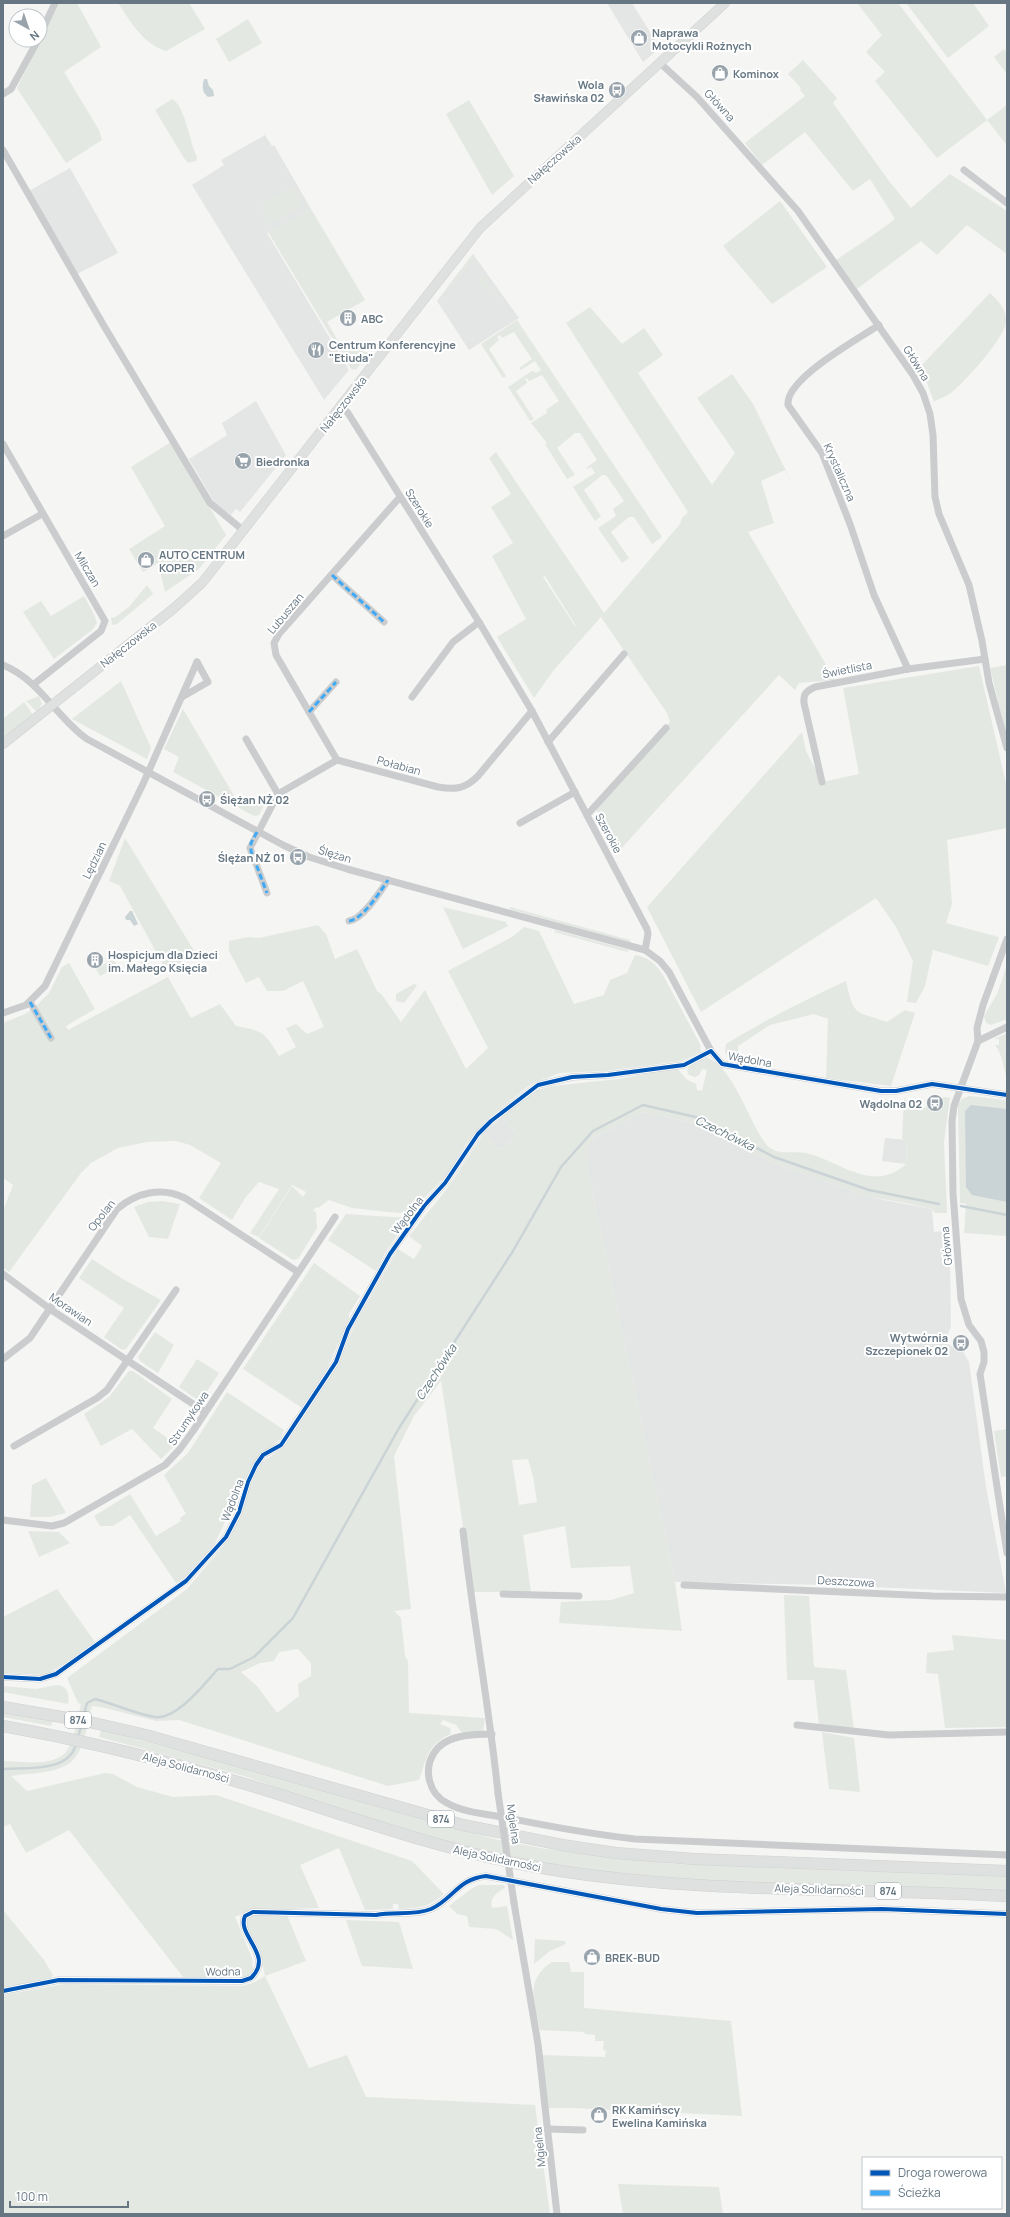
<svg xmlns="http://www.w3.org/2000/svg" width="1010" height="2217" font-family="Manrope,sans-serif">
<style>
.built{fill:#e4e5e5}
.green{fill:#e4e8e2;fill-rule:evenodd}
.water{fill:#cad3d5}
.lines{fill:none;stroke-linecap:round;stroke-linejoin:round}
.stream{stroke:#cad3d5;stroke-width:2.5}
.secondary-casing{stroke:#d1d2d2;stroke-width:10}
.primary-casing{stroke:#d1d1d2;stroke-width:12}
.street{stroke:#cacccd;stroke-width:7}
.secondary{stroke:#dfe0e0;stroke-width:9}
.primary{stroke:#dfe0e0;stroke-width:11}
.street-bridge{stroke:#cacccd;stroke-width:7}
.quiet{stroke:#3fa9f5;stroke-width:3;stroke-dasharray:6 3;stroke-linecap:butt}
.cycleway-casing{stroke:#fff;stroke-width:6}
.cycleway{stroke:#0057b8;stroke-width:4}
.labels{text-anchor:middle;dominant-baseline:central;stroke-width:4;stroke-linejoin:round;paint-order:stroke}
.shield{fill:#fff;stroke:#94a0a8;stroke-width:1}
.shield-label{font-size:10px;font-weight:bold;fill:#667783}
.poi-label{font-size:11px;font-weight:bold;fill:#667783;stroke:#fff;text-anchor:start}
.street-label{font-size:11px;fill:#667783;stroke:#fff}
.water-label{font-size:12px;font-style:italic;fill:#62787f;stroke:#fff}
</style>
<rect width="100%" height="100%" fill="#f5f5f4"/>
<!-- built -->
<g class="built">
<path d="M607 3H632L660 48 643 62Z"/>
<path d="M265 135 272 146 274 145 311 209 267 233 349 370 324 400 192 185 224 165 221 160Z"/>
<path d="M70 168 118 253 77 274 29 191Z"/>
<path d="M473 254 519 318 469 350 437 301Z"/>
<path d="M256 401 286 455 240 512 236 509 231 515 216 505 189 459 227 435 222 423Z"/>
<path d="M643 1112 694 1123 773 1163 868 1197 932 1209 934 1232 943 1231 950 1260 951 1326 948 1334 947 1343 957 1350 960 1346 969 1362 986 1487 1006 1593 828 1585 675 1582 588 1171 585 1148 597 1136Z"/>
<path d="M502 1117 517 1135 500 1150 484 1133Z"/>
<path d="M885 1138 907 1140 906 1164 882 1161Z"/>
</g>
<!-- green -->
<g class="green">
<path d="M59 3H77L101 47 64 72 99 130 102 140 66 163 17 88Z"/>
<path d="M118 3H189L205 29 166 51C143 44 131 22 118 3Z"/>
<path d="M857 3H898L987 120 1007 105V145L987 120 937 158 875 81 885 72 866 52 882 35Z"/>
<path d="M906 3H973L989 26 948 58Z"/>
<path d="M248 19 262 43 229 62 216 39Z"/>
<path d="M1004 49 1007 53V74L994 57Z"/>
<path d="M803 60 837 98 833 103 889 181 911 208 950 174 1007 211V254L967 225 937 255 921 241 857 289 836 260C856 246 876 234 895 219L870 179 853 191 805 132 762 165 745 143 805 96 800 90 801 88 788 74Z"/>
<path d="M172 99C186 107 189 142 197 157L196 161 188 163 184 158 155 110Z"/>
<path d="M469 100 514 176 492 195 446 114Z"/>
<path d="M292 187 303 205 268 224 261 208 263 204Z"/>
<path d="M780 201 827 267 772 304 723 246Z"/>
<path d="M311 209 365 300 327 322 344 351 358 342 364 352H369L356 370 351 369 268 232Z"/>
<path d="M473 254 475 257 451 288 448 286Z"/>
<path d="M480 275 484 277 495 296 479 283Z"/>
<path d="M990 293C998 301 1007 309 1006 322 1005 337 966 381 953 391 948 396 940 398 934 402L921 366Z"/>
<path d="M590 307 622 344 644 328 663 355 638 373 712 485 735 453 697 398 732 374 753 404 792 483 785 470 761 481 774 523 748 532 835 680 799 683 795 690 779 675 618 852 596 809 670 722 667 713 601 617 553 671 534 698 497 637 526 619 492 556 513 543 491 507 511 494 489 458 496 452 604 613 680 524 682 518 688 512 566 323ZM545 576 576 626H575L543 577Z"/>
<path d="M517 320 662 537 652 544 634 517H629L611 532 629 558 622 563 598 528 616 516 613 509 624 501 606 475H602L584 490 601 516 595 521 573 487 595 473 591 467 587 469 586 468 597 460 580 433H575L557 448 575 475 567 479 545 444 547 443 531 423 547 413 546 410 559 401 542 375 529 381 527 378 525 379 527 383 516 391 534 419 530 421 508 387 532 371 536 373 541 370 535 361 521 370 519 368 532 359 514 332 502 338 500 335 497 337 499 340 489 349 506 376 503 378 481 344Z"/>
<path d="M171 442 226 535 199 569 165 592 158 563 143 572 129 549 126 551 165 526 131 467Z"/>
<path d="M147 585 153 594 117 624 112 625 111 617 114 618 129 607Z"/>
<path d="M84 596 94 614 97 623 92 630 54 659 23 612 41 601 51 616Z"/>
<path d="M1007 665V738L990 668Z"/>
<path d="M979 666 1007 788V828L947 840 952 904 946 923 999 937 988 966 933 950 925 986 916 1003 907 1002 913 961 896 927 876 898 701 1012 647 907 802 732 806 751 822 782 859 774 843 688Z"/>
<path d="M121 681 151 748 147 759 72 719Z"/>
<path d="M39 696 42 704 37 712 26 701Z"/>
<path d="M24 702 33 715 3 739V719Z"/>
<path d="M183 709 236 799 250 806 270 793 259 815 254 816 173 772 179 757 164 749Z"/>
<path d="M125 838 196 954 166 970 120 886 109 881Z"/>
<path d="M443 907 506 922 508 926 463 949Z"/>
<path d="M510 907 630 940 631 943 509 909Z"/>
<path d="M318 925 326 934 335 959 357 949 377 991 382 995 401 1022 425 990 466 1069 488 1048 448 971 512 937 524 927 539 931 574 1004 604 995 610 980 627 973 635 955C648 957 656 964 663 975L700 1044 701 1052 682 1061 605 1071 560 1073 531 1084 485 1121 465 1145 449 1173 410 1212 398 1213 352 1208 329 1200 318 1208 316 1207 313 1211 316 1212 317 1228 298 1259 293 1260 259 1238 292 1186 303 1197 306 1192 292 1185 259 1237 250 1233 279 1189 259 1182 245 1198 232 1220 199 1198 221 1163 190 1145 176 1141 147 1142 118 1148 91 1163 81 1173 9 1272 3 1267V1211L13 1185 3 1178V1023L25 1014 34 1008 49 993 62 967 69 963 95 1009 66 1026 68 1030 168 977 191 1018 220 1004 236 1026C264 1031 265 1033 279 1056L296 1047 286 1028 296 1024 307 1034 324 1027 303 981 283 991H267L259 977 246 983 229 951V941L248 937 259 938Z"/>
<path d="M555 930 629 950 627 952 554 932Z"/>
<path d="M113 959 118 967 100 976 96 969Z"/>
<path d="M141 959 150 964 148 971 141 969Z"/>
<path d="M1007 965V1019L991 1025 986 1023 984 1016 997 994Z"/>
<path d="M846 981C854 1016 854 1011 887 1022L905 1010 915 1013 891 1086 826 1078 828 1019 814 1014 770 1025 738 1046 739 1062 732 1061 725 1053 726 1044C765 1020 805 1000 846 981Z"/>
<path d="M414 984 417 985 416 987 404 1003 396 1001V994Z"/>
<path d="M1007 1033V1077C1002 1066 1003 1055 995 1045H999V1039H994Z"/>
<path d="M706 1057C734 1067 748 1121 766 1144 776 1157 793 1150 806 1153 840 1161 873 1194 906 1164L907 1140 902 1139 904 1098C917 1112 931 1110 944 1097L950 1098 944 1142 947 1213H935L932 1209 906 1203 868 1197 773 1163 694 1123 643 1112 597 1136 585 1148 588 1171 675 1582 682 1631 559 1623 561 1602 611 1600 634 1593 630 1566 571 1568 565 1526 523 1535 531 1592H473L441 1381 414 1416 394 1456 411 1609 394 1611 401 1618 405 1656 408 1661 409 1713 485 1718 483 1731 462 1733 456 1725 443 1720 440 1724 450 1728 451 1734C427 1745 427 1758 419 1780L388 1786 179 1720 156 1721 101 1707 92 1706C87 1722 85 1751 71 1762 56 1774 29 1773 11 1776L27 1791 105 1773 113 1774 137 1787 173 1797 216 1795 412 1861 444 1894C430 1907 418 1908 399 1909L398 1904H393V1909L365 1910 339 1848 300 1865 319 1908 251 1910 235 1917 252 1958 253 1972 248 1977 242 1978 183 1977 69 1830 26 1853 10 1824 3 1827V1761C21 1761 49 1767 64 1754 73 1747 78 1716 81 1704L78 1703 67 1678 187 1589 224 1545 261 1463 284 1447 339 1363 355 1324 398 1249 414 1259 422 1246 409 1236 446 1190 484 1133 500 1150 517 1135 502 1117 537 1090 552 1086 618 1079 677 1068 686 1079 696 1084 697 1090 702 1091 707 1070 702 1069 699 1075 695 1077 689 1075 687 1071 689 1066ZM528 1459 533 1477 537 1502 519 1505 512 1460ZM298 1649 311 1663V1676L298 1684 299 1696 277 1713 257 1686 241 1672 260 1663 274 1661 279 1652Z"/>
<path d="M969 1096 1007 1100V1236L964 1233 966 1204 960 1203 958 1105 962 1099Z"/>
<path d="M162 1201 180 1204 168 1239 149 1237 134 1207 148 1202Z"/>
<path d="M346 1214 409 1218 385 1253 376 1271 328 1240Z"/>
<path d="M92 1259 121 1278 161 1300 126 1349 122 1350 104 1337 124 1308 79 1278Z"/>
<path d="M314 1263 360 1296 349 1314V1319L327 1369 302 1408 243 1369Z"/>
<path d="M155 1332 174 1345 158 1373 140 1361 138 1357Z"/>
<path d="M197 1359 219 1373 202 1399 199 1401 179 1387Z"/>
<path d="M129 1371H133L172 1399 153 1428 176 1444 161 1459 132 1429 101 1446 84 1414 109 1397Z"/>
<path d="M227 1392 284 1430 281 1438 252 1465 214 1545 184 1578 176 1583 130 1515 113 1526H100L94 1516 130 1494 156 1536 181 1521 180 1518 186 1514 164 1475 188 1453Z"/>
<path d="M1007 1429V1476L1001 1477 994 1431Z"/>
<path d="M46 1478 66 1513 50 1517H30L32 1485Z"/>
<path d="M28 1531 59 1532 70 1543 39 1557Z"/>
<path d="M57 1589 95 1642 64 1664 45 1675 3 1673V1617Z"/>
<path d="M784 1595 809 1596 814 1667 846 1670 854 1729 819 1725 814 1680H787Z"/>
<path d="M952 1635 1007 1640V1727L945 1728 938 1674 926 1673 927 1653 954 1650Z"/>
<path d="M56 1685C67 1685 70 1695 68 1704L3 1692V1686L36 1689Z"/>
<path d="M3 1710 53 1719 51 1726 3 1717Z"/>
<path d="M101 1730 216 1760 423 1820 499 1840 546 1849 675 1864 1007 1877V1892L657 1879 536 1863 451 1843 329 1806 244 1776 99 1737Z"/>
<path d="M822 1732 854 1738 860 1792 829 1789Z"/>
<path d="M478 1885H504L505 1888C497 1892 489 1898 492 1908L507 1906 513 1940 496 1929 469 1927 467 1916 457 1914 449 1906 471 1889Z"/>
<path d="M3 1910 44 1960 53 1975 51 1978 3 1988Z"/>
<path d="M252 1914 287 1915 306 1961 265 1976 309 2068 347 2055 366 2097 535 2105 550 2214H3V1995L64 1984 243 1986 255 1982 265 1976 263 1967 245 1926 249 1916Z"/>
<path d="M346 1920 399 1922 413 1969 362 1966Z"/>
<path d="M535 1939 565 1941 566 1944 550 1951 534 1964Z"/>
<path d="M552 1962H569L571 1972H584V2008L731 2021 742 2116 573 2108H548L541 2055 605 2057 606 2051 603 2050 604 2041H595V2035L585 2034 584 2032 540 2030C534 2003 524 1980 552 1962Z"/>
<path d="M618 2184 719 2187 723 2214H623Z"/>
</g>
<!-- water -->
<g class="water">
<path d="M204 79H207L209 86 213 90 214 96 208 97C202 92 202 87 204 79Z"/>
<path d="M130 911H132L138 924 134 926 130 920H126L125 917Z"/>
<path d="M971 1105 1007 1109V1202L972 1195 966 1187 965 1111Z"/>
</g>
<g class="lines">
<!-- stream -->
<g class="stream">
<path d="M961 1206 1007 1215"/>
<path d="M83 1718 87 1703 95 1699C115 1704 135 1714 155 1717 177 1720 205 1683 218 1669H230L254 1657 293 1618 399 1428 513 1251 561 1167 593 1131 643 1105 700 1118 774 1157 869 1190 939 1204"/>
<path d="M78 1737 82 1723"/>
<path d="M3 1769C26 1767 69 1773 76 1744"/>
</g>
<!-- secondary casing -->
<g class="secondary-casing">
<path id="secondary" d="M3 744 173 609 202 583 480 228 725 3"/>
</g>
<!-- primary casing -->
<g class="primary-casing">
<g id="primary">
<path d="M3 1707 85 1721 146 1735 463 1825 562 1845 616 1853 694 1859 1007 1871"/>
<path d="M3 1726C93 1742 181 1764 268 1791 351 1817 433 1847 520 1864 680 1895 845 1887 1007 1896"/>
</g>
</g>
<!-- street -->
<g class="street">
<path d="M40 35 55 3"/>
<path d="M660 63 697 97 798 211 913 375 923 393 930 414 933 435 935 497 939 514 969 585 982 641 989 683 1007 748"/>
<path d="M3 94 11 89 38 40"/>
<path d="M3 150 104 326 210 503 244 531"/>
<path d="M964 170 1007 203"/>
<path d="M879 325C858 339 785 379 788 405L822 453 850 524 874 595 908 669"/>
<path d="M341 406 348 413 479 622 532 711 647 929 648 934 645 950"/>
<path d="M3 444 105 621 101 631 34 684"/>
<path d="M3 536 42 514"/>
<path d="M332 575 384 622"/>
<path d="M3 665C40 680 56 717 87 739L283 845 309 857 347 869 645 950 660 961 669 972 711 1051 722 1064 881 1091H896L932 1084 1007 1095"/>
<path d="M182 697 208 682 197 662"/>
<path d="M412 697 453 642 479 622"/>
<path d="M309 712 336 682"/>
<path d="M246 739 278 794"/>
<path d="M548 742 624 654"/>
<path d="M337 760 276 655 274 643 279 634 400 497"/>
<path d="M822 782 804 703C803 693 807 691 815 687L908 669 985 659"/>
<path d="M587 815 666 728"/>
<path d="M520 823 575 792"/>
<path d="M267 893 250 848 278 794 337 760 438 787C455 790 465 789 478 776L532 711"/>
<path d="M349 921C363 919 380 892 388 880"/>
<path d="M1007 939 983 1005 977 1028 978 1041 954 1106 952 1121 953 1193 961 1299 969 1325 981 1341 984 1352V1362L980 1374 1007 1553"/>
<path d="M30 1002 51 1038"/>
<path d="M3 1013 26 1005 45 986 143 784 197 662"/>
<path d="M978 1041 1007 1027"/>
<path d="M3 1274 50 1309 205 1412"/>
<path d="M3 1359 30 1338 117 1209C136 1193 161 1186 185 1198L298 1272"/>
<path d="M14 1446 97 1398 107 1390 176 1290"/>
<path d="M3 1520 52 1526 64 1523 165 1465 180 1449 193 1431 335 1217"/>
<path d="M463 1531C473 1619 489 1705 498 1793"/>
<path d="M684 1585 933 1596 1007 1597"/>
<path d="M503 1594 579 1596"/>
<path d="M3 1677 40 1679 56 1674 186 1581 226 1537 239 1512 248 1482 256 1465 263 1455 281 1445 336 1362 348 1329 390 1254 424 1206 445 1183 478 1134 491 1121 538 1085 572 1077 608 1075 684 1065 711 1051"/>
<path d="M797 1725 889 1735 1007 1732"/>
<path d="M492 1734C472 1734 445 1735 434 1753 423 1770 429 1794 447 1803 462 1812 485 1814 503 1817 547 1826 590 1834 635 1839L1007 1855"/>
<path d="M514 1903 538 2044 557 2214"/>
<path d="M3 1991 59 1980 242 1981 251 1978C275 1955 236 1936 245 1916L253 1912 376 1915C394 1911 414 1916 431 1909 453 1899 458 1879 486 1876L661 1909 697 1913 882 1909 1007 1914"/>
<path d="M548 2129 583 2130"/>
</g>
<!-- secondary -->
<use href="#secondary" class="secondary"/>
<!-- primary -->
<use href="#primary" class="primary"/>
<!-- street-bridge -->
<path class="street-bridge" d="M498 1793 514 1903"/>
<!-- quiet -->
<g class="quiet">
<path d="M332 575 384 622"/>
<path d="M309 712 336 682"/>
<path d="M257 832 251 843V851L267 893"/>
<path d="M349 921C363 919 380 892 388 880"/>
<path d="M30 1002 51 1038"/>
</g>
<!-- cycleway casing -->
<g class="cycleway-casing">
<g id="cycleway">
<path d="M3 1677 40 1679 56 1674 186 1581 226 1537 239 1512 248 1482 256 1465 263 1455 281 1445 336 1362 348 1329 390 1254 424 1206 445 1183 478 1134 491 1121 538 1085 572 1077 608 1075 684 1065 711 1051 722 1064 881 1091H896L932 1084 1007 1095"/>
<path d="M3 1991 59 1980 242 1981 251 1978C275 1955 236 1936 245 1916L253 1912 376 1915C394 1911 414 1916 431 1909 453 1899 458 1879 486 1876L661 1909 697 1913 882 1909 1007 1914"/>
</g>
</g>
<!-- cycleway -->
<use href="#cycleway" class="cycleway"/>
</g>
<!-- icons -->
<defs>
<g id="shop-disc" transform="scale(0.9)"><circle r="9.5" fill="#98a3ab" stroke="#fff"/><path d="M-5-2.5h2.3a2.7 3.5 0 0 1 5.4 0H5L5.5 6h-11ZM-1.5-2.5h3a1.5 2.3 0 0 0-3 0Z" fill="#fff"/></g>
<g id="bus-disc" transform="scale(0.9)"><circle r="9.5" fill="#98a3ab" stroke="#fff"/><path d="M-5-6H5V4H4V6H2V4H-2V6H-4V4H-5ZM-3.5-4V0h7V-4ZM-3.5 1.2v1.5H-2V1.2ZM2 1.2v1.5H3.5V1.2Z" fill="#fff"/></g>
<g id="building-disc" transform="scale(0.9)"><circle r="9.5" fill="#98a3ab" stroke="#fff"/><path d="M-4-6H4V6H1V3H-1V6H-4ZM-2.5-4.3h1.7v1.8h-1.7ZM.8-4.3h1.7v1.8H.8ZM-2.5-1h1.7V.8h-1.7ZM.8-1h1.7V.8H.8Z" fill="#fff"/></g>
<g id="restaurant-disc" transform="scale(0.9)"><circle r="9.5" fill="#98a3ab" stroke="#fff"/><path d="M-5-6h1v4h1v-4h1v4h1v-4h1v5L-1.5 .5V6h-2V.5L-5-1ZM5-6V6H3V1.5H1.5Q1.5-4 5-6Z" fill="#fff"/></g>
<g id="supermarket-disc" transform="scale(0.9)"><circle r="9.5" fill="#98a3ab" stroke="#fff"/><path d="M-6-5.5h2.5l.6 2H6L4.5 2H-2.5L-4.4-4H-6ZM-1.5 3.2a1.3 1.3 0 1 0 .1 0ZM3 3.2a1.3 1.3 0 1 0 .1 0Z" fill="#fff"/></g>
</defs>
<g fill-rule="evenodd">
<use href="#shop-disc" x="639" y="38"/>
<use href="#shop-disc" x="720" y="73"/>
<use href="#bus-disc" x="617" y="90"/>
<use href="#building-disc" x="348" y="318"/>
<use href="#restaurant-disc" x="316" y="350"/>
<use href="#supermarket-disc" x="243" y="461"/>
<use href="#shop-disc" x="146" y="560"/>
<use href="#bus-disc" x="207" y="799"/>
<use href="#bus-disc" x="298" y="857"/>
<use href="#building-disc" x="95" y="960"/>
<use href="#bus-disc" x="935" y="1103"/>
<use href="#bus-disc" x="961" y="1343"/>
<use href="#shop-disc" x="592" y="1957"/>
<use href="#shop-disc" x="599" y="2115"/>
</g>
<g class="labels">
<!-- shield labels -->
<g class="shield">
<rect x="65" y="1712" width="26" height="16" rx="3"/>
<rect x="428" y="1811" width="26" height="16" rx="3"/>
<rect x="875" y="1883" width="26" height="16" rx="3"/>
</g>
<g class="shield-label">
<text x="78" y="1720">874</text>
<text x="441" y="1819">874</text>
<text x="888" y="1891">874</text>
</g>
<!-- poi labels -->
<g class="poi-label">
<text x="652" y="32">Naprawa<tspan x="652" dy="13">Motocykli Rożnych</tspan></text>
<text x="733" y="73">Kominox</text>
<text x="604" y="84" text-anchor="end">Wola<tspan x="604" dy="13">Sławińska 02</tspan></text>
<text x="361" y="318">ABC</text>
<text x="329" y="344">Centrum Konferencyjne<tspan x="329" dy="13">"Etiuda"</tspan></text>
<text x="256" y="461">Biedronka</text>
<text x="159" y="554">AUTO CENTRUM<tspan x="159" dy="13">KOPER</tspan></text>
<text x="220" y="799">Ślężan NŻ 02</text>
<text x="285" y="857" text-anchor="end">Ślężan NŻ 01</text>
<text x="108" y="954">Hospicjum dla Dzieci<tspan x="108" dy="13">im. Małego Księcia</tspan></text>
<text x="922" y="1103" text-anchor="end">Wądolna 02</text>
<text x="948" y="1337" text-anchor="end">Wytwórnia<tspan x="948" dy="13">Szczepionek 02</tspan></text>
<text x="605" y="1957">BREK-BUD</text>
<text x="612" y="2109">RK Kamińscy<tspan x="612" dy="13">Ewelina Kamińska</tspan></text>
</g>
<!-- street labels -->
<g class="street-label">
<text transform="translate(720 105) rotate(47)">Główna</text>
<text transform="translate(554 159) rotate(-42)">Nałęczowska</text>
<text transform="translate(917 363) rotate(58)">Główna</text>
<text transform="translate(343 404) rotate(-52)">Nałęczowska</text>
<text transform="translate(840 472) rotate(66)">Krystaliczna</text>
<text transform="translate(420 508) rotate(58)">Szerokie</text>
<text transform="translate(88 569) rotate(59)">Milczan</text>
<text transform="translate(285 613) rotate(-50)">Lubuszan</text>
<text transform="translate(128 644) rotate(-38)">Nałęczowska</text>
<text transform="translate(847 669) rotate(-11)">Świetlista</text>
<text transform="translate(399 765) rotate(15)">Połabian</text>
<text transform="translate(609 833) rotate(62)">Szerokie</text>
<text transform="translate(335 854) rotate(17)">Ślężan</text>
<text transform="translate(94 860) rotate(-64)">Lędzian</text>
<text transform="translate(750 1059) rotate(10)">Wądolna</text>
<text transform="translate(101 1215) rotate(-52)">Opolan</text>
<text transform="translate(407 1215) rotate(-53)">Wądolna</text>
<text transform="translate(946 1246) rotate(-95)">Główna</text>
<text transform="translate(71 1309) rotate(34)">Morawian</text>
<text transform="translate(188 1418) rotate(-56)">Strumykowa</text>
<text transform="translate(232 1500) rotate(-69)">Wądolna</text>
<text transform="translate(846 1581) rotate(3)">Deszczowa</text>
<text transform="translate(186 1767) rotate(15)">Aleja Solidarności</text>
<text transform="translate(514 1824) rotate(82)">Mgielna</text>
<text transform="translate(497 1858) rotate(12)">Aleja Solidarności</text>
<text transform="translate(819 1889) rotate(2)">Aleja Solidarności</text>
<text transform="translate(223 1971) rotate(-1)">Wodna</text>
<text transform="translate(539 2147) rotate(-96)">Mgielna</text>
</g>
<!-- water labels -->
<g class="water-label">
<text transform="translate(725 1133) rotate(26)">Czechówka</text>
<text transform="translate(436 1372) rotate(-57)">Czechówka</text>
</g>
</g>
<!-- border -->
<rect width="1010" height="2217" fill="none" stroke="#667783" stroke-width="8"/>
<!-- legend -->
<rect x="862" y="2157" width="140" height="52" fill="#ffffff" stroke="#c2c9cd"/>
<rect x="870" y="2170" width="20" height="6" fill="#0057b8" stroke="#c2c9cd"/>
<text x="898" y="2177" font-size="12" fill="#667783">Droga rowerowa</text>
<rect x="870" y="2190" width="20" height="6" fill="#3fa9f5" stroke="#c2c9cd"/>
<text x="898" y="2197" font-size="12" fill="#667783">Ścieżka</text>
<!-- north arrow -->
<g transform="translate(28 28) rotate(140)"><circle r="19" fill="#ffffff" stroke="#c2c9cd"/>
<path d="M0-3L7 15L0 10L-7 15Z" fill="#98a3ab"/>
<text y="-6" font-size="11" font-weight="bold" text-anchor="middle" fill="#667783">N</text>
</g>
<!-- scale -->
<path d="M10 2201v6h118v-6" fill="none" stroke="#667783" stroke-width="2"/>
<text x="16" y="2201" font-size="12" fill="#667783" stroke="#ffffff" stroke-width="3" paint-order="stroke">100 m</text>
</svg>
